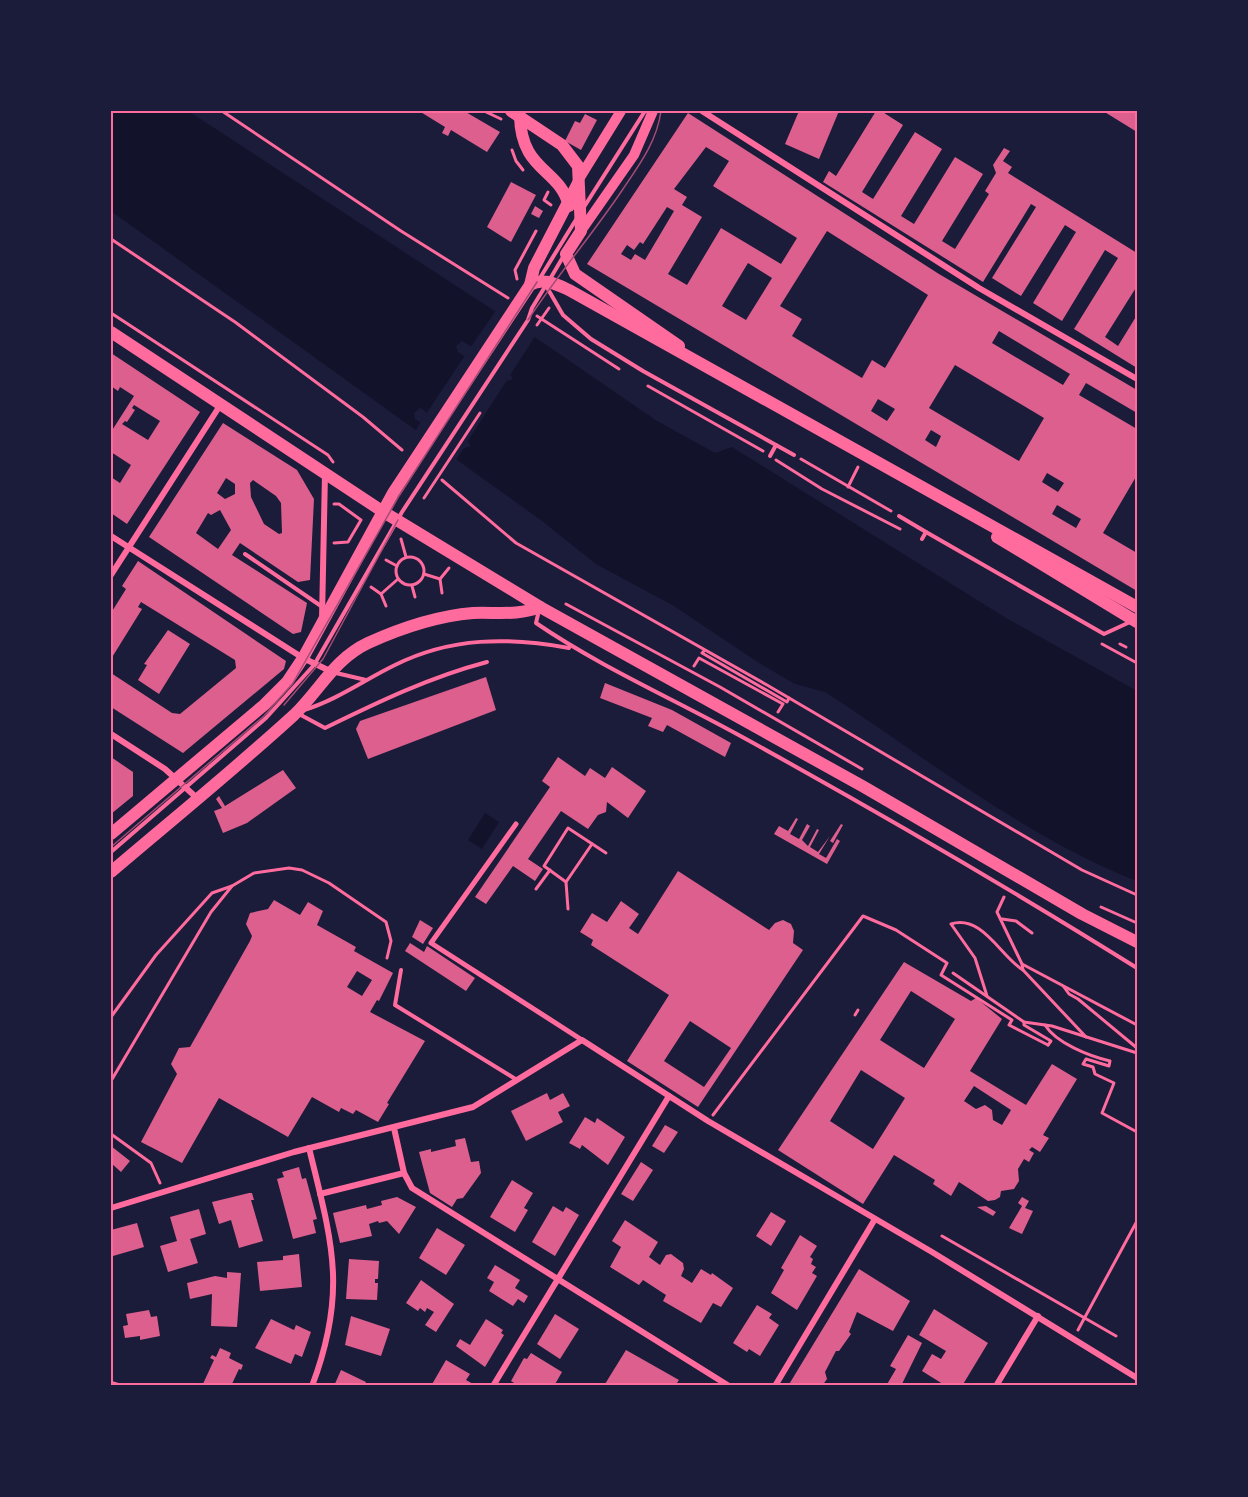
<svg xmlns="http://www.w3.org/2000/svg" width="1248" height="1497" font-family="'Work Sans',sans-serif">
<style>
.water{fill:#12122b;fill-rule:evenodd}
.pier{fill:#1b1b3a}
.building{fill:#dd5f8e;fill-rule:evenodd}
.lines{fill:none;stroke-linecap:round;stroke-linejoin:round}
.path{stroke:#ff6b9d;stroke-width:3}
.service{stroke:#ff6b9d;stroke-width:4}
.pedestrian{stroke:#ff6b9d;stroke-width:5}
.minor{stroke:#ff6b9d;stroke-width:6}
.tertiary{stroke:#ff6b9d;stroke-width:10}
.secondary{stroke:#ff6b9d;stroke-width:12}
.primary{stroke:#ff6b9d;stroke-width:12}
.tram{stroke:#a44b75;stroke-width:1.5}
.neatline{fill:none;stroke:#ff6b9d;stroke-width:2}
</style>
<rect width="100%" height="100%" fill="#1b1b3a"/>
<!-- water -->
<g class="water">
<path d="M111 111H188L542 342 657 421 715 453 732 447 1006 618 1137 691V881C1023 836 927 758 825 692L795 684 759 663 674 606 596 564 542 521 111 211ZM462 341 507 369 513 379 504 382 458 352 456 346ZM420 408 464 436 471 446 462 449 415 419 414 413Z"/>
<path d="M485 813 499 822 482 849 468 840Z"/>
</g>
<!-- pier -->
<g class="pier">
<path d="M497 309 536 335 466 444 462 438 426 414 466 354 505 379 509 378 505 371 470 348Z"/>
<path d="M422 420 462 446 466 445 454 463 414 433Z"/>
</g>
<!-- building -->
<g class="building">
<path d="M419 111H464L500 132 487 152 451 130 448 136 442 133 445 127Z"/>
<path d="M799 111H839L819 159 785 144Z"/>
<path d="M876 111H881L903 125 862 192 873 199 915 132 942 149 901 216 914 224 955 157 983 174 942 241 955 249 989 194 985 191 996 173 993 165 1004 148 1010 151 1003 161 1012 167 1008 173 1137 253V286L1105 337 1118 346 1137 315V368L1074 329 1118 258 1105 250 1062 321 1033 303 1076 232 1065 225 1021 296 992 278 1036 207 1031 204 983 282 823 182 829 171 836 176Z"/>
<path d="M1103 111H1137V132Z"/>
<path d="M688 113 939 274 1137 390V413L1086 383 1079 395 1137 429V475L1103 533 1137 553V591L587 264ZM706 147 729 161 713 186 797 238 781 264 721 228 687 285 668 274 702 217 682 205 687 197 674 189ZM667 207 674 211 645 260 635 254 631 260 621 254 627 245 634 250 640 242 643 244ZM827 231 928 295 885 368 872 360 862 378 792 336 802 319 780 306ZM748 263 772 278 746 320 722 306ZM999 331 1070 374 1063 385 992 343ZM955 365 1044 418 1019 461 929 408ZM878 399 895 409 887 421 871 411ZM931 430 941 436 936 447 925 440ZM1047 473 1064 483 1058 492 1042 482ZM1057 505 1081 519 1076 528 1052 514Z"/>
<path d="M585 114 597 120 581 150 565 141 575 121 580 123Z"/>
<path d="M511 182 536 195 511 242 487 227Z"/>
<path d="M535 206 543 211 539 218 531 214Z"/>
<path d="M111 353 200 412 127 524 111 513V477L120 483 131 465 111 452V432L134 396 120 387 118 391 111 386ZM134 405 160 421 148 440 122 424 125 421 127 422 135 410 132 408Z"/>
<path d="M223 423 297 470 314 499 310 580 298 582 240 543 232 555 307 603 301 632 293 634 149 537ZM226 478 235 484V494L225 499 217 493ZM253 480 276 496 281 503 282 533 279 534 264 524 251 497 250 483ZM220 510 231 530 218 549 196 533 208 513 211 515Z"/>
<path d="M138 561 286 661 284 669 183 753 111 707V673L172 713 180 714 236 668 235 660 141 602 138 607 142 609 111 659V613L126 589 122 586Z"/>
<path d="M168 630 190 644 159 694 138 680 147 665 144 664Z"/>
<path d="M486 677 496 710 368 759 356 729 360 721Z"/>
<path d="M605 683 672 710 731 743 725 757 667 725 663 732 648 726 652 718 600 698Z"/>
<path d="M111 757 133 772V796L111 814Z"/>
<path d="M558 757 585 776 590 768 605 778 612 767 646 791 628 818 607 802 606 812 598 815 588 829 561 811 528 859 543 869 535 881 513 866 486 904 475 897 550 787 542 781Z"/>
<path d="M283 770 296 788 247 823 223 833 214 811 222 808 216 799 219 796 225 806Z"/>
<path d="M796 818 798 819 790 834 799 839 807 824 810 826 802 840 808 846 817 829 819 830 810 847 818 852 830 836 819 854 826 858 837 839 840 841 827 864 774 834 779 826 788 831Z"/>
<path d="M841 824 843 825 833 843 830 841Z"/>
<path d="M678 871 769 930 775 923 783 920 791 924 794 931 793 943 803 950 698 1107 627 1061 669 995 591 945 593 940 580 932 592 913 607 922 621 901 639 914 629 928 638 934ZM690 1021 731 1048 704 1087 664 1061Z"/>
<path d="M274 900 300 915 308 902 323 911 317 925 356 947 354 951 393 973 379 1001 377 1000 370 1012 425 1041 387 1103 389 1104 378 1122 356 1110 353 1114 341 1108 339 1112 312 1097 288 1137 219 1098 182 1163 141 1142 177 1074 171 1064 179 1048 190 1047 250 941 252 936 246 924 250 913 268 909ZM357 971 372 980 362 996 347 987Z"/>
<path d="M420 920 433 928 423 944 412 937Z"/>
<path d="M410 943 424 952 427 946 475 978 466 991 405 951Z"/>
<path d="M904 962 971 1001 976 998 1002 1019 970 1071 1026 1105 1052 1064 1077 1079 1043 1135 1049 1138 1040 1152 1032 1147 1029 1150 1034 1153 1029 1162 1024 1159 1018 1169 1019 1181 1014 1189 1001 1191 1000 1197 995 1200 988 1201 959 1182 951 1196 933 1184 935 1180 894 1155 863 1204 778 1150ZM911 991 955 1019 924 1068 880 1040ZM861 1070 905 1098 873 1149 830 1121ZM974 1086 1011 1110 1002 1125 993 1120 992 1110 985 1105 976 1109 964 1101Z"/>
<path d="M547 1093 550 1100 563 1093 570 1106 558 1112 563 1122 526 1141 511 1111Z"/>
<path d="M585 1117 595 1123 597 1118 625 1137 608 1165 582 1145 580 1149 569 1143Z"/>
<path d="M665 1125 678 1132 664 1153 652 1146Z"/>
<path d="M465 1138 471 1162 479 1161 481 1173 463 1198 457 1199 452 1207 430 1193 419 1152 431 1149V1152L456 1146 455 1140Z"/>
<path d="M111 1146 130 1161 121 1172 111 1163Z"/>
<path d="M641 1162 653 1170 633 1201 621 1194Z"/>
<path d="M299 1167 302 1179 306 1178 317 1219 313 1220 316 1233 293 1239 277 1179 284 1177 282 1172Z"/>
<path d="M512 1180 533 1193 524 1208 528 1210 515 1232 490 1217Z"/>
<path d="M249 1193H252L254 1200H251L263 1241 239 1248 231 1220 219 1224 212 1202Z"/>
<path d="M397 1197 416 1207 399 1234 387 1221 379 1223 378 1221 369 1224 372 1236 340 1243 333 1213 366 1205 367 1209 382 1205 381 1201Z"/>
<path d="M1022 1197 1029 1201 1025 1208 1033 1211 1022 1234 1009 1228 1022 1206 1018 1203Z"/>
<path d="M553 1206 563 1212 566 1207 579 1215 555 1256 532 1242Z"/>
<path d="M986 1206 996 1212 993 1216 977 1207Z"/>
<path d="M199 1209 206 1234 190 1239 198 1263 168 1272 160 1246 177 1241 170 1217Z"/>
<path d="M771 1212 786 1221 771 1246 756 1236Z"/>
<path d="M625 1220 658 1242 649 1257 660 1265 666 1255 671 1254 683 1263 684 1269 681 1276 692 1283 701 1269 711 1275 712 1273 733 1288 721 1307 713 1303 701 1323 663 1301 666 1295 643 1280 639 1285 610 1267 621 1247 612 1241Z"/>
<path d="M137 1223 144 1247 113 1256 111 1230Z"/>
<path d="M437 1228 465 1245 446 1275 419 1258Z"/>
<path d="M800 1235 817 1246 810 1257 813 1259 811 1264 816 1267 812 1273 817 1276 797 1310 771 1293 784 1270 781 1268Z"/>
<path d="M299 1254 302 1287 260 1291 257 1262 283 1260V1256Z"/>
<path d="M349 1259 379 1261 378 1279H375V1283H378L377 1300 346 1299Z"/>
<path d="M495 1265 520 1280 515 1288 528 1296 524 1303 518 1299 513 1306 489 1291 494 1282 487 1278Z"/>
<path d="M859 1269 910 1301 893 1331 857 1312 849 1332 851 1334 839 1351H836L825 1372 827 1379 822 1386H788Z"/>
<path d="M227 1272 241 1273 237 1327 211 1326 212 1294 190 1299 187 1283 215 1276 227 1278Z"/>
<path d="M421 1280 454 1304 436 1332 425 1325 434 1312 427 1308 425 1312 420 1308 418 1311 406 1303Z"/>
<path d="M757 1305 772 1314 769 1318 779 1325 760 1356 749 1349 747 1352 733 1343Z"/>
<path d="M934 1309 988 1343 962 1386H946L922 1371 932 1354 941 1359 946 1351 919 1335Z"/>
<path d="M149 1310 151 1317 157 1316 160 1336 140 1340V1336L125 1338 123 1326 128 1325 126 1314Z"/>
<path d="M555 1314 579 1329 560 1359 537 1344Z"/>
<path d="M351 1316 390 1329 381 1356 345 1345Z"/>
<path d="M271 1319 294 1330 296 1325 311 1332 302 1357 295 1354 291 1364 255 1348Z"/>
<path d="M486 1319 503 1330 501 1333 504 1335 485 1367 456 1346 460 1339 470 1345Z"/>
<path d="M908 1335 922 1343 901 1386H886L896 1369 890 1366Z"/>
<path d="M220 1348 231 1353 229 1358 243 1365 241 1370 239 1369 231 1386H202L214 1360 210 1358 212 1355 216 1357Z"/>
<path d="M626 1350 679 1380 675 1386 605 1384Z"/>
<path d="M531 1353 562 1372 554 1386H519L511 1381 524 1358 527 1359Z"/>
<path d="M446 1360 470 1374 466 1380 477 1386H431Z"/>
<path d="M341 1370 366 1382 364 1386H334Z"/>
</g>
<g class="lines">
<!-- path -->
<g class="path">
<path d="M222 111 401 231 508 298"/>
<path d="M484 111 501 119"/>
<path d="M512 150 516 161 523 170"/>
<path d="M548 192 544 200 551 205"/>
<path d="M111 239 235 322 363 417 402 450"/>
<path d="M517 279 515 270 536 231"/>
<path d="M111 313 328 455 333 462"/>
<path d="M537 316 619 369"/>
<path d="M537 325 549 308"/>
<path d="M648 386 763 451"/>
<path d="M801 459 891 511"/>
<path d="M776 460 822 489 900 529"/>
<path d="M442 480 516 543 767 685 1082 870 1137 895"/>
<path d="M848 487 858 467"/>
<path d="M424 498 480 413"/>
<path d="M401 539 406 557"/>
<path d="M334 543 348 542 361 520 339 504H334"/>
<circle cx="410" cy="571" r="14"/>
<path d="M386 560 397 566"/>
<path d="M424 574 440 579"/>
<path d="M412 586 415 597"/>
<path d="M371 587 381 594"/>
<path d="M442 593 440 579 449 568"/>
<path d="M566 604 720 687 862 769"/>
<path d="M386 606 381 594 398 579"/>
<path d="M1102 644 1137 663"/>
<path d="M1120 644 1126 647"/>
<path d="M704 651 702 653 787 702 789 698"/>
<path d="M694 666 699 658 783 704 778 712"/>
<path d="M566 882 592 844"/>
<path d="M536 889 550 870"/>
<path d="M1004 897 997 912 1022 964 1137 1025"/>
<path d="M1101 907 1137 923"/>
<path d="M568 909 566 882 544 866 568 828 606 853"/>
<path d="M1002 919 1016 921 1032 933"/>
<path d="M1023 970 1086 1037"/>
<path d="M953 973 1024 1022 1052 1026 1137 1053"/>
<path d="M1064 987 1069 994 1078 999 1137 1048"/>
<path d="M987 996 975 958 951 924C982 914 1001 957 1023 970L1022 964"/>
<path d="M855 1015 858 1010"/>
<path d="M111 1017 156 955 212 893 232 886"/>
<path d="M1024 1022V1025L1051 1041 1048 1045"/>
<path d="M1045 1025C1056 1043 1089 1056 1110 1061L1109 1066 1086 1059 1083 1064 1093 1067 1095 1074 1114 1083 1102 1113 1137 1132"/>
<path d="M111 1081 211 912 232 886 254 873 289 868 302 870 329 883 386 922 391 941 387 958"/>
<path d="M713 1115 863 916 896 930 947 963 941 975 1012 1020 1009 1025 1048 1045"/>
<path d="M111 1134 151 1163 160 1183"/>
<path d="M942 1236 1116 1336"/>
<path d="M1078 1330 1137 1221"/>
</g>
<!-- service -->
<g class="service">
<path d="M584 207 645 111"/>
<path d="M540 278 577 218"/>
<path d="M550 279 563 257"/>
<path d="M545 284 563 315 591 339 643 371 794 455"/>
<path d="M770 456 776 445"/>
<path d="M899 516 926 532"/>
<path d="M922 539 926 532 1104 634 1130 622"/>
<path d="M245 554 321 606"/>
<path d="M539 610 536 623C602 668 676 700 746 739 878 812 1009 888 1137 968"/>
<path d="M336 673 366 680"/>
<path d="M304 710C337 700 364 680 395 665 451 637 508 637 569 648"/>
<path d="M299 714 325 728C378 702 430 677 487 662"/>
<path d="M111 852 266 718 314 665 402 512 528 320 532 308 546 285"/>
<path d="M401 970 395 1005 517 1080"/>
</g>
<!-- pedestrian -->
<path class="pedestrian" d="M516 824 431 943 582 1040"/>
<!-- minor -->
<g class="minor">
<path d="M702 111 979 288 1137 379"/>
<path d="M111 536 303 658 330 671"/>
<path d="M111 575 221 404"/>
<path d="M322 619 325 473"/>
<path d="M111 734 165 769 197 798"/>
<path d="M309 1148C332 1242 348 1291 312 1386"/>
<path d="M404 1173 412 1188 729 1386"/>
<path d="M320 1194 404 1173 394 1128"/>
<path d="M111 1208 294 1152 473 1107 582 1040 708 1121 932 1252 1137 1378"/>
<path d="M111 1384 118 1386"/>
<path d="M493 1386 669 1096"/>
<path d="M775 1386 875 1219"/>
<path d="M996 1386 1038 1316"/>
</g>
<!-- tertiary -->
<g class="tertiary">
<path d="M579 179 621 111"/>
<path d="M581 231 634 155 653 111"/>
</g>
<!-- secondary -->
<g class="secondary">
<path d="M511 111 562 145 578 166 581 231 566 254 575 274 679 346"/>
<path d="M520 116C521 172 560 168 569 206"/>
<path d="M530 285 534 268 578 183"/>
<path d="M111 332 382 511 540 607"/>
</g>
<!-- primary -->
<g class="primary">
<path d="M997 537 1137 622"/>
<path d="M111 834 264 705 287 682 303 658 393 493 530 285C543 277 556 284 569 290L1137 607"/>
<path d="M111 872C172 820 235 769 294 715 320 690 334 659 368 643 401 628 437 616 473 613 496 612 518 616 540 607L864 787 1082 914 1137 942"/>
</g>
<!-- tram -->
<g class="tram">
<path d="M528 320C558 274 593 234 623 189 640 164 657 141 661 111"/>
<path d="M284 705 323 659 398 520"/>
<path d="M111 847 264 716 293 683 399 496 537 282"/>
</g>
</g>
<!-- border -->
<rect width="1248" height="1497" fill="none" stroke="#1b1b3a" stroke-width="225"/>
<rect x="112" y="112" width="1024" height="1272" class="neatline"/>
</svg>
